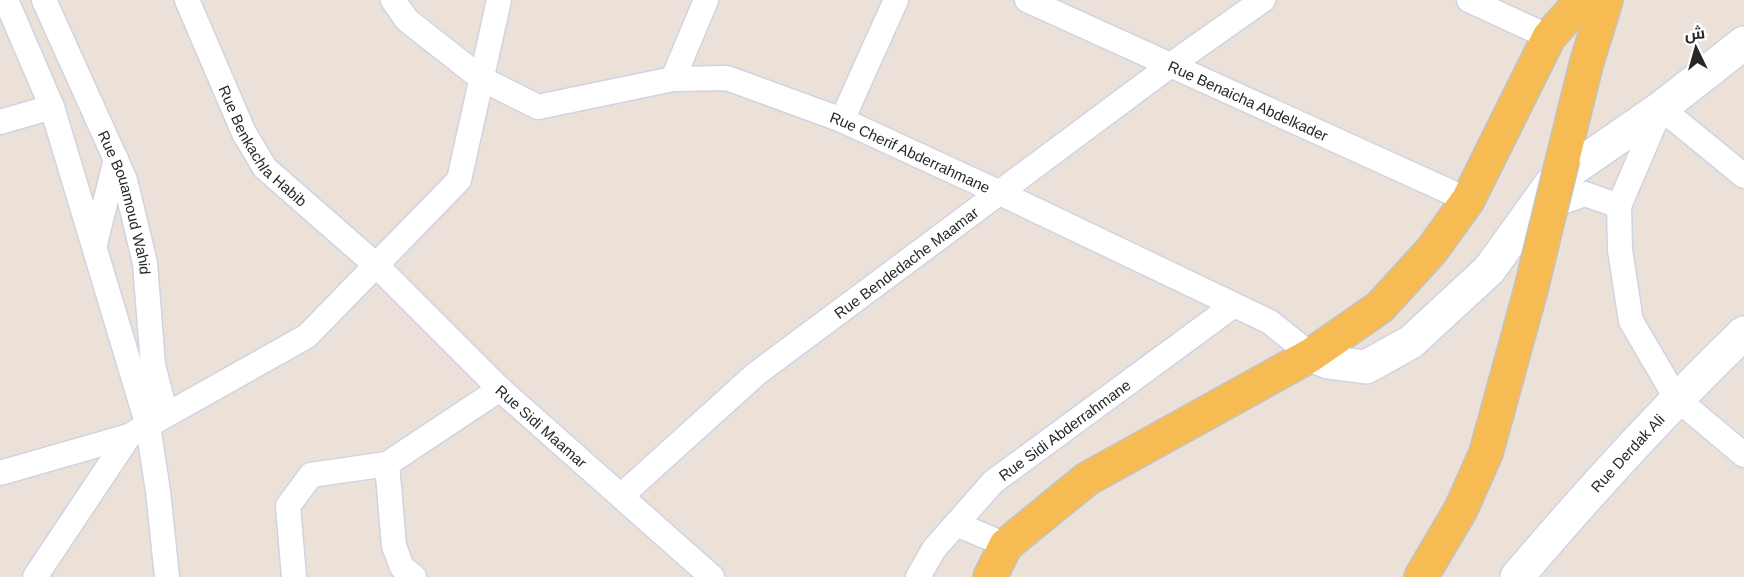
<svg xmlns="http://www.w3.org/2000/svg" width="1744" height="577" font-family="Helvetica,Cairo,sans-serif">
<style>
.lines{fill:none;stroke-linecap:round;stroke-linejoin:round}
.street-casing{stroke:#ced4e2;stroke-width:27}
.secondary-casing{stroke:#ced4e2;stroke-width:36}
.primary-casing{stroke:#c3c3c3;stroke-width:36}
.street{stroke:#fff;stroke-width:24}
.secondary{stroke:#fff;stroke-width:33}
.primary{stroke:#f6bc53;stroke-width:33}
.primary-bridge-casing{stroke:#c3c3c3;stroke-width:36;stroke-linecap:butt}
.primary-bridge{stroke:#f6bc53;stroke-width:33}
.labels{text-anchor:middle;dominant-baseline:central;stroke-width:6;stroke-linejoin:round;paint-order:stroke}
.street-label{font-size:15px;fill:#282828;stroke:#fff}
</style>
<rect width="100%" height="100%" fill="#ebe1d8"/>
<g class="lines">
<!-- street casing -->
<g class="street-casing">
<g id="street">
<path d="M6 0 52 107 148 426 158 491 167 577"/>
<path id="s1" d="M44 0 125 180 145 263 153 365 166 415"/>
<path id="s2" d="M187 0 244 133 265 168 377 266 500 389 712 577"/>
<path id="s3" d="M393 0 407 20 482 79 538 107 673 79 727 78 842 120 998 192 1270 322 1311 355"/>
<path id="s4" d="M1027 0 1468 200"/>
<path d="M1469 0 1549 37"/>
<path d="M673 79 706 0"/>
<path d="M842 120 896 0"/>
<path d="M0 122 52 107"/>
<path d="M1744 176 1661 108 1619 206 1620 250 1631 321 1676 398 1744 455"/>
<path d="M1540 210 1585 194 1619 206"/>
<path d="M95 244 116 159"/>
<path d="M387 464 394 546 402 567 414 577"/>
<path d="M0 473 129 436 307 336 459 180 499 0"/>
<path id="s5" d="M621 496 756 374 1172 64 1263 0"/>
<path d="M956 524 1006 545"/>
<path d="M35 577 129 436"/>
<path d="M294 577 288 506 311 475 387 464 500 389"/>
<path id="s6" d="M918 577 934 549 993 482 1234 305"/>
</g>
</g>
<!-- secondary casing -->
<g class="secondary-casing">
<g id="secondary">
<path d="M1311 355 1328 362 1366 367 1411 342 1489 270 1551 184 1661 108 1744 43"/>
<path id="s7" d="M1517 577C1590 491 1663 411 1744 333"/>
</g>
</g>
<!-- primary casing -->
<g class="primary-casing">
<g id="primary">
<path d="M1563 158 1586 65 1606 0"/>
<path d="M990 577 1006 545 1087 479 1311 355 1380 307 1432 250 1468 200 1549 37 1582 0"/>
<path d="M1421 577 1461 509 1486 453 1530 293"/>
</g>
</g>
<!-- street -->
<use href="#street" class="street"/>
<!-- secondary -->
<use href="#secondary" class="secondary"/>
<!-- primary -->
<use href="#primary" class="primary"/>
<!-- primary-bridge casing -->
<g class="primary-bridge-casing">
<path id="primary-bridge" d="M1530 293 1563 158"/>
</g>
<!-- primary-bridge -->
<use href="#primary-bridge" class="primary-bridge"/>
</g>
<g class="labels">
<!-- street labels -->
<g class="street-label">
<text stroke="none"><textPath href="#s4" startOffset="243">Rue Benaicha Abdelkader</textPath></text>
<text stroke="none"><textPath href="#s2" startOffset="166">Rue Benkachla Habib</textPath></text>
<text stroke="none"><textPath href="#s3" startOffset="572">Rue Cherif Abderrahmane</textPath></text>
<text stroke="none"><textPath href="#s1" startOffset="219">Rue Bouamoud Wahid</textPath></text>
<text stroke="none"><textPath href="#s5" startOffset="369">Rue Bendedache Maamar</textPath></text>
<text stroke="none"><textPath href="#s2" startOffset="564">Rue Sidi Maamar</textPath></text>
<text stroke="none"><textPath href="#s6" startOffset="210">Rue Sidi Abderrahmane</textPath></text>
<text stroke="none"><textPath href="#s7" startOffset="166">Rue Derdak Ali</textPath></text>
</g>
</g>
<!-- north arrow -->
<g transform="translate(1696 48) rotate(355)" stroke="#ffffff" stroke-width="4.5" paint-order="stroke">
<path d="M0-4.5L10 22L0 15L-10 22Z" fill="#282828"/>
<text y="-9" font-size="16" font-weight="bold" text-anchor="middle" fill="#282828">ش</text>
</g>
</svg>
